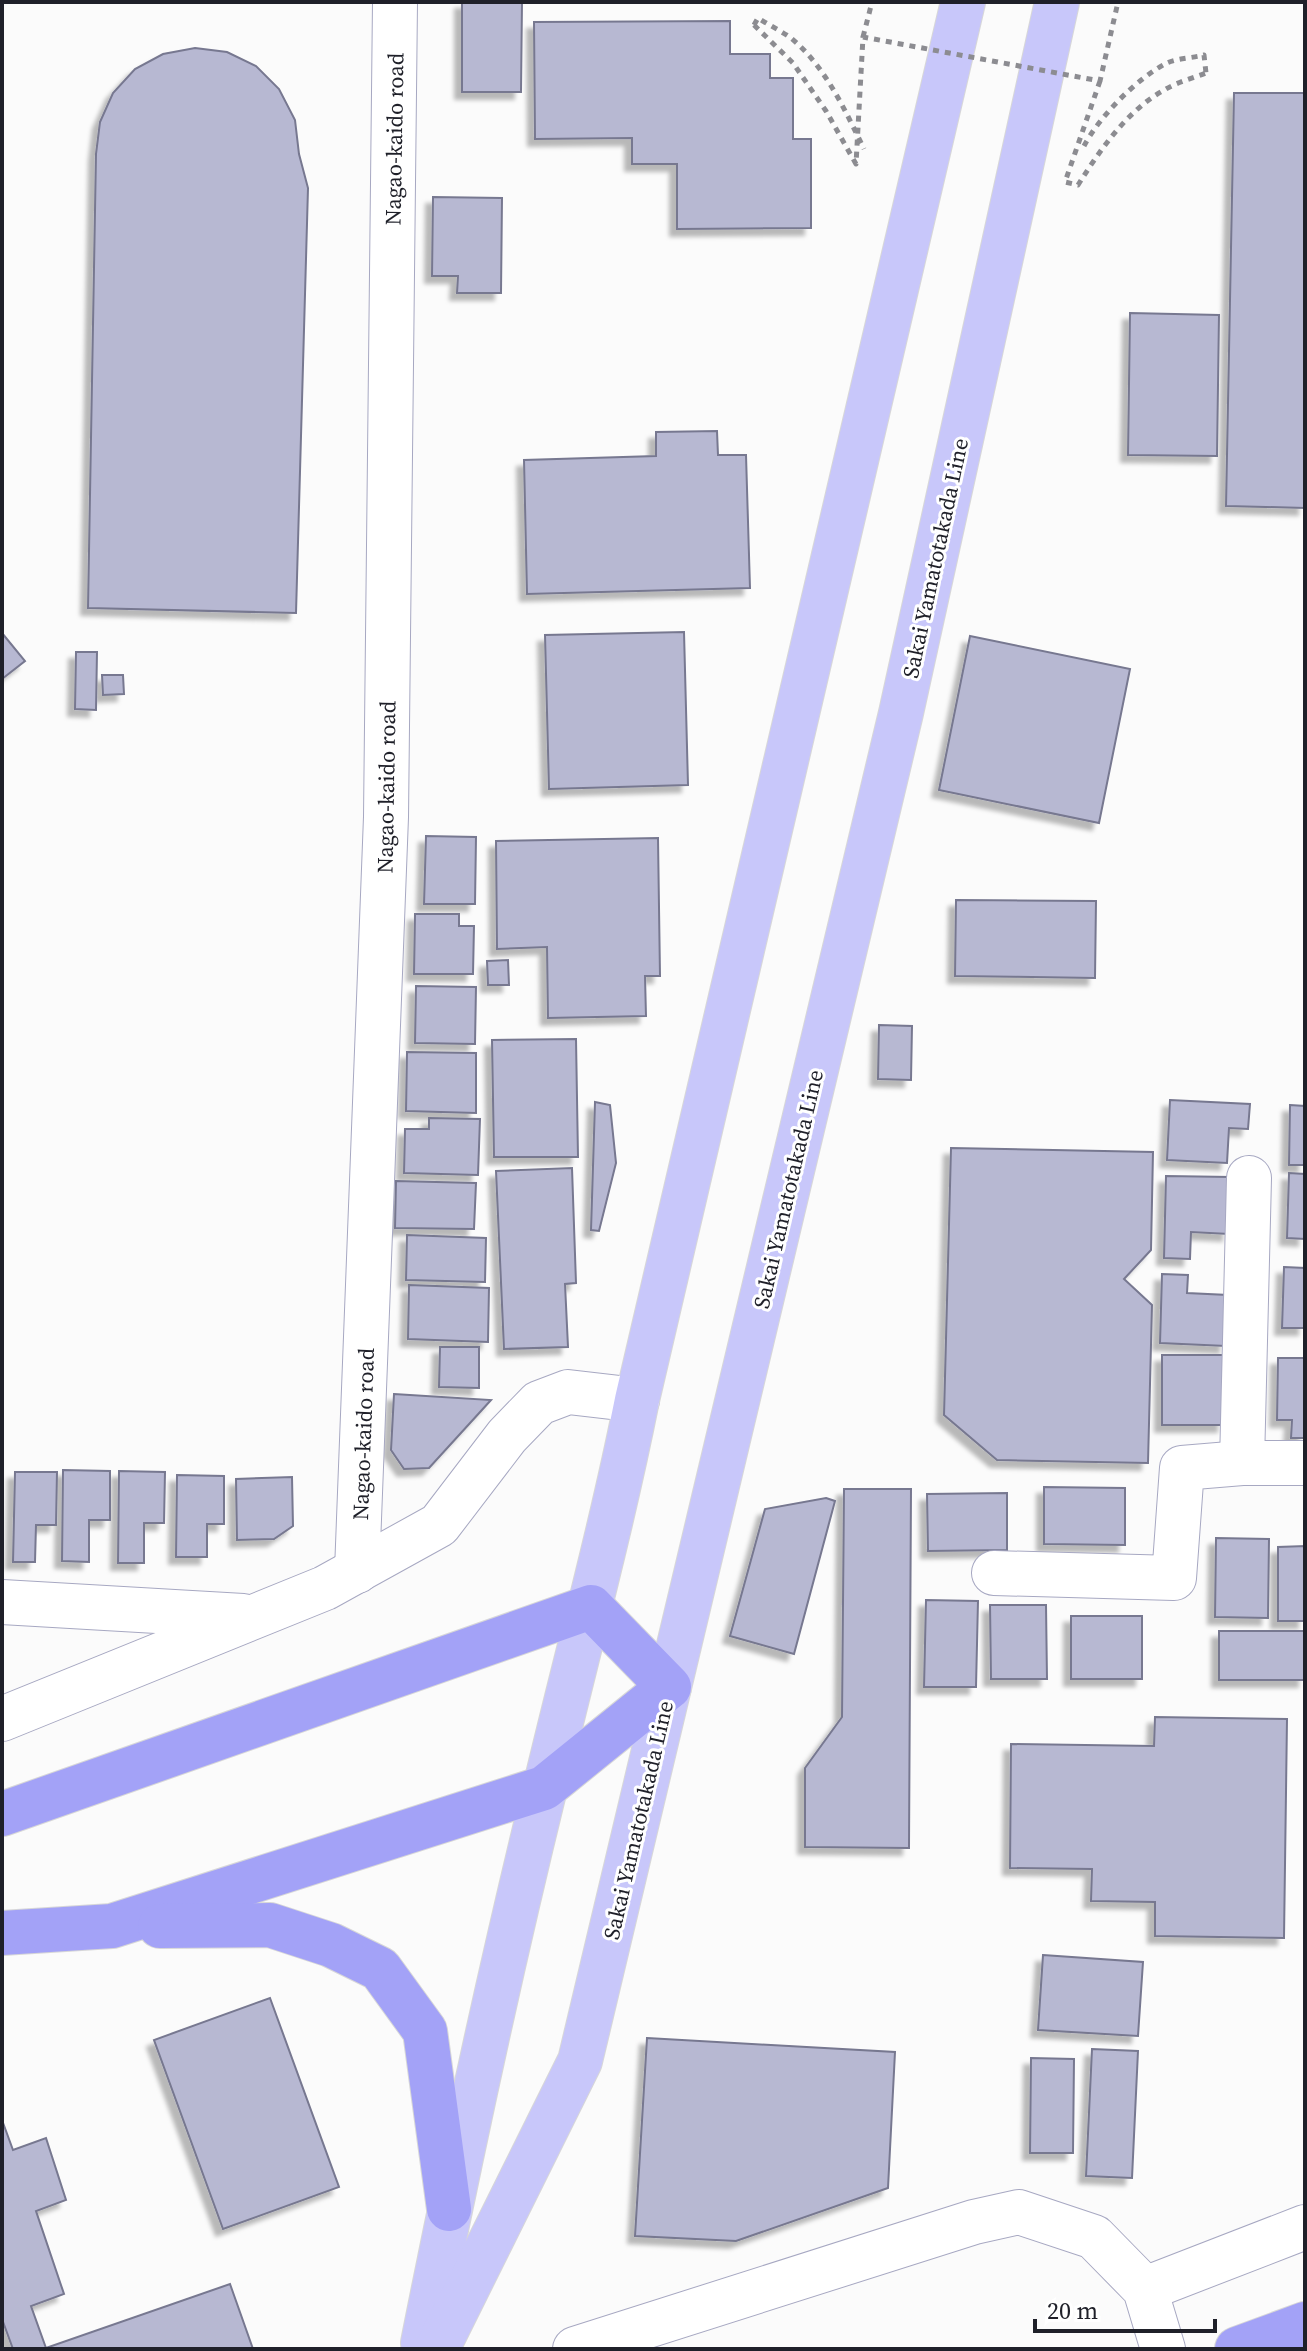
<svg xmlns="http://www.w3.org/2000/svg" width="1307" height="2351" font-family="'Source Serif 4',serif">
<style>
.building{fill:#b7b8d2;stroke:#777890;stroke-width:2;filter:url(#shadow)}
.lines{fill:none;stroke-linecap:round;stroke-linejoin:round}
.minor-casing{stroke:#a7a8c2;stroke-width:46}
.major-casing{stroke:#d7d7d8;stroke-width:46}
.highway-casing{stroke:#d7d7d8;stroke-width:46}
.path{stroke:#8c8c91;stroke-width:5;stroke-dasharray:6 6;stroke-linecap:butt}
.minor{stroke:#fff;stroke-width:44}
.major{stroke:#c8c7fa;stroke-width:44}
.highway{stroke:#a3a2f7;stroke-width:44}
.path-bridge{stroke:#8c8c91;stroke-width:5;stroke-dasharray:6 6;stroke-linecap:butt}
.labels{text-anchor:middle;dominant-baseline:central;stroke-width:6;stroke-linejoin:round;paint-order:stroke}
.street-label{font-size:22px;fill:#1f2029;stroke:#fff}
</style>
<defs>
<filter id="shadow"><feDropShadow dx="-7" dy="7" stdDeviation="2" flood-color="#0004"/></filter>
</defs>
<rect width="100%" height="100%" fill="#fbfbfb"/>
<!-- building -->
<g class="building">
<path d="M462 2H522L521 92H462Z"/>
<path d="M730 21V54H770V78H793V139H811V228L677 229V164H632V138L535 139 534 22Z"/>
<path d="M195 48 227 52 256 66 279 89 295 120 299 154 308 188 296 613 88 608 96 154 100 122 113 93 135 69 163 54Z"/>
<path d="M1234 93H1305V508L1226 506Z"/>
<path d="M433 197 502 198 501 293H457L458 276H432Z"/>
<path d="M1130 313 1219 315 1217 456 1128 455Z"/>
<path d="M717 431 718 455H746L750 588 527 594 524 460 656 456V432Z"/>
<path d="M684 632 688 785 549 789 545 635Z"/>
<path d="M2 633 25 661 2 679Z"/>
<path d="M970 636 1130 669 1099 823 939 790Z"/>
<path d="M76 652H97L96 710 75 709Z"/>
<path d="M102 675H123L124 694 103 695Z"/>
<path d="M426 836 476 837 475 904H424Z"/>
<path d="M658 838 660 976H645L646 1016 548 1018 547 947 497 949 496 841Z"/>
<path d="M956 900 1096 901 1095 978 955 976Z"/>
<path d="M415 914H459V926H474L473 974H414Z"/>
<path d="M508 960 509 985H488L487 961Z"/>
<path d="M416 986 476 987 475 1044 415 1043Z"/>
<path d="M879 1025 912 1026 911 1080 878 1079Z"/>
<path d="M576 1039 578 1157H494L492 1040Z"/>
<path d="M407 1052 476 1053V1113L406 1111Z"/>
<path d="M1170 1100 1250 1104 1248 1129 1229 1128 1227 1163 1167 1160Z"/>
<path d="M595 1102 610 1105 616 1163 599 1231 591 1230Z"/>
<path d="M1290 1105 1305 1106V1165H1289Z"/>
<path d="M429 1118 480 1119 478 1175 404 1173 405 1129H429Z"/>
<path d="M951 1148 1153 1152 1151 1250 1124 1279 1152 1305 1148 1463 997 1460 944 1415Z"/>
<path d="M572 1168 576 1283 565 1284 568 1347 504 1349 496 1171Z"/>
<path d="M1289 1173 1305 1174V1239L1287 1238Z"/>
<path d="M1166 1176 1231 1177 1229 1234 1191 1232 1190 1259 1164 1258Z"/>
<path d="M396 1181 476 1183 474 1229 395 1228Z"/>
<path d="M407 1235 486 1238 485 1282 406 1280Z"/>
<path d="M1284 1267 1305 1268V1328H1282Z"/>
<path d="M1162 1274 1188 1275 1187 1293 1228 1295 1226 1346 1160 1343Z"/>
<path d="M409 1285 489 1288 488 1342 408 1339Z"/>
<path d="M440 1347H479V1388L439 1387Z"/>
<rect x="1162" y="1355" width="62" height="70"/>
<path d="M1278 1358H1305V1438H1291L1292 1420H1277Z"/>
<path d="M394 1394 491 1400 429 1468 404 1469 391 1450Z"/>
<path d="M63 1470 110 1471V1520H89V1562L62 1561Z"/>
<path d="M119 1471 165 1472 164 1523H144V1563H118Z"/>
<path d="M15 1472H57L56 1525H36L35 1562H13Z"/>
<path d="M177 1475 224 1476V1524H207V1557H176Z"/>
<path d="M292 1477 293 1526 274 1539 237 1540 236 1479Z"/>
<path d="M1044 1487 1125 1488V1545L1044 1544Z"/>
<path d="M844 1489H911L909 1848 805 1847V1768L842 1717Z"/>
<path d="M1007 1493V1550L928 1551 927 1494Z"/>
<path d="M826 1498 835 1501 794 1654 730 1636 765 1509Z"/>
<path d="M1216 1538 1269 1539 1268 1618 1215 1617Z"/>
<path d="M1305 1546V1621H1278V1547Z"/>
<path d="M926 1600 978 1601 976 1687H924Z"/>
<path d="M990 1605H1046L1047 1679H991Z"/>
<rect x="1071" y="1616" width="71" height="63"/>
<rect x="1219" y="1631" width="86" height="49"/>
<path d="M1155 1717 1287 1719 1284 1938 1155 1936V1902L1091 1901 1092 1869 1010 1868 1011 1744 1154 1746Z"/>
<path d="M1043 1955 1143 1962 1138 2036 1038 2030Z"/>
<path d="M270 1998 339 2187 223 2229 154 2040Z"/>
<path d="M647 2038 895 2052 888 2188 736 2241 635 2236Z"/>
<path d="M1092 2049 1138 2051 1132 2178 1086 2176Z"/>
<path d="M1031 2058 1074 2059 1073 2153H1030Z"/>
<path d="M2 2120 13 2150 46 2138 66 2200 36 2211 64 2294 31 2306 46 2348 230 2284 253 2349H13L2 2319Z"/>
</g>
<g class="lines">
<!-- minor casing -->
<g class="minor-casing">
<g id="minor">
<path d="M1249 1178 1242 1463H1305"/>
<path d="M357 1571 386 817 395 2"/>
<path d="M994 1573 1174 1578 1182 1468 1242 1463"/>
<path d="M2 1602 243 1616"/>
<path d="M2 1719 325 1588 439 1525 507 1436 539 1403 568 1392 637 1400"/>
<path d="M1145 2289 1305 2227"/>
<path d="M575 2349 974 2222 1019 2212 1094 2237 1145 2289 1163 2349"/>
</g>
</g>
<!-- major casing -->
<g class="major-casing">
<g id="major">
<path d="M423 2343C460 2157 500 1971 545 1788 576 1658 611 1530 637 1400L963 2"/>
<path d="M437 2349 580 2061 901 713 1057 2"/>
</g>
</g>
<!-- highway casing -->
<g class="highway-casing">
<g id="highway">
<path d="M2 1814 591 1607 669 1687 544 1788 112 1926 2 1933"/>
<path d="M160 1926 270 1925 331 1945 380 1969 425 2031 449 2209"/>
<path d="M1237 2349 1305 2324"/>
</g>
</g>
<!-- path -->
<g class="path">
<path d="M754 25 758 18C769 25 781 31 791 38 825 66 845 110 864 149"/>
<path d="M863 37 872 2"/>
<path d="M1084 146C1099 117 1137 78 1167 63 1178 58 1193 58 1204 55L1206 73"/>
</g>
<!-- minor -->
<use href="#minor" class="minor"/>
<!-- major -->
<use href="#major" class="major"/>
<!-- highway -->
<use href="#highway" class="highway"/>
<!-- path-bridge -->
<g class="path-bridge">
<path d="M754 25 793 63 826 111 856 164 863 37 1100 81 1118 2"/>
<path d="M1100 81 1065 182 1078 185C1100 150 1128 109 1166 89 1178 82 1193 78 1206 73"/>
</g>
</g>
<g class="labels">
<!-- street labels -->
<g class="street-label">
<text transform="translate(394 139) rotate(-89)">Nagao-kaido road</text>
<text transform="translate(935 558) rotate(-78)">Sakai Yamatotakada Line</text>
<text transform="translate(386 787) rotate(-89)">Nagao-kaido road</text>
<text transform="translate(788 1189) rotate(-77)">Sakai Yamatotakada Line</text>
<text transform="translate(363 1434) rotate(-88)">Nagao-kaido road</text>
<text transform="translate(638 1820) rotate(-77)">Sakai Yamatotakada Line</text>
</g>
</g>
<!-- border -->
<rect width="1307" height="2351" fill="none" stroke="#1f2029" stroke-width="8"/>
<!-- scale -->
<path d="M1035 2319v12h180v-12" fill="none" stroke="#1f2029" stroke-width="4"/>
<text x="1047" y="2319" font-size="24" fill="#1f2029" stroke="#ffffff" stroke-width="6" paint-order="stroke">20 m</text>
</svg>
